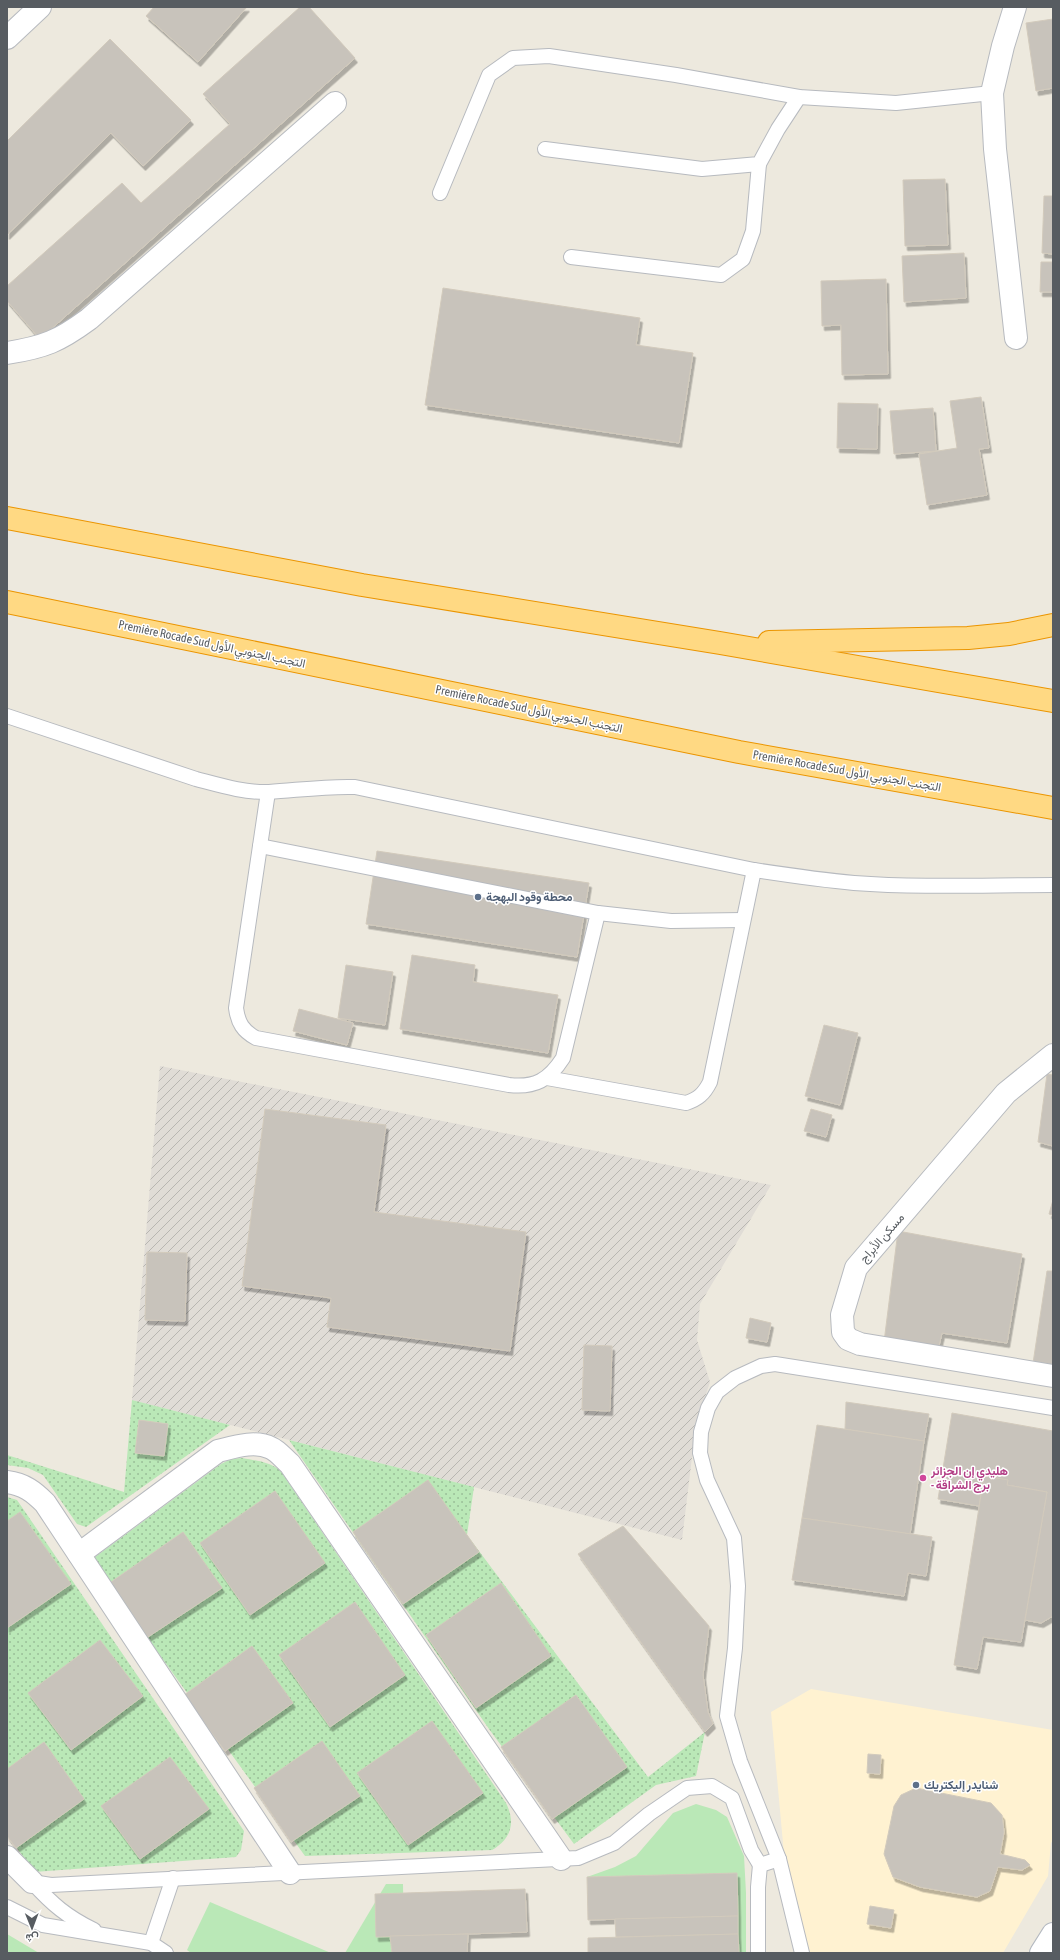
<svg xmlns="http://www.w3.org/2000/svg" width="1060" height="1960" font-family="'Asap Condensed',Vazirmatn,sans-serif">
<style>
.commercial{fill:#fff2d1}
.industrial{fill:url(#industrial-furrows)}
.grass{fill:url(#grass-dots)}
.garden{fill:#bae8b7}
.building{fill:#c8c3bb;stroke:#d2cabc;filter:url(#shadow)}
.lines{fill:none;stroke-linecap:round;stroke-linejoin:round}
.service-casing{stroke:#b7babf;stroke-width:16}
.minor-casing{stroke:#b7babf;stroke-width:24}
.secondary-casing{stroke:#b4b9c0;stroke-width:24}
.motorway-casing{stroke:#eb9500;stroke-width:24}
.service{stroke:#fff;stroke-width:14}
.minor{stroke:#fff;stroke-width:22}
.secondary{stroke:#fff;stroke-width:22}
.motorway{stroke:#ffd983;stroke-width:22}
.service-dot{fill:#5c6f8a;stroke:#fff;stroke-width:1.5}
.hotel-dot{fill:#d1479c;stroke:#fff;stroke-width:1.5}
.labels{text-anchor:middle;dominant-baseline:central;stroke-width:3;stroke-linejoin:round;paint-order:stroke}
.street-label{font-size:12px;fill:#575c61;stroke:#fff}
.service-label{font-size:12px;font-weight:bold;fill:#4e5e75;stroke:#fff;text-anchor:start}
.hotel-label{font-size:12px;font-weight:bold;fill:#b23c85;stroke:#fff;text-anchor:start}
</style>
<defs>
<pattern id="industrial-furrows" width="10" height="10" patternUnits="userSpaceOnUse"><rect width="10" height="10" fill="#e0dcd6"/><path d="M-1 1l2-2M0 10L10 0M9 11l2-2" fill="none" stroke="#b8b6b1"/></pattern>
<pattern id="grass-dots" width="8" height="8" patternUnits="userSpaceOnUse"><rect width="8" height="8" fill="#bae8b7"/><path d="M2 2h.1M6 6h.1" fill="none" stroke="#9abf98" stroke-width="1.8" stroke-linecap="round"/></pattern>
<filter id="shadow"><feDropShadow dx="2.5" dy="4.5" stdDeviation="0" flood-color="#0004"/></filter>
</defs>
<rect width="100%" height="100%" fill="#ede9de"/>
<!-- commercial -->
<path class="commercial" d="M811 1689 1053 1730V1840L1051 1843 1048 1876 1003 1953H797L785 1865 771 1712Z"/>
<!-- industrial -->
<path class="industrial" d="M160 1066 771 1185 700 1304 697 1340 710 1382 696 1424 682 1540 132 1400Z"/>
<!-- grass -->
<g class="grass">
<path d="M132 1400 230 1425 86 1527 77 1524 43 1475 28 1468 7 1465V1455L124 1492Z"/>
<path d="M289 1440 474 1487 467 1535 648 1777 705 1732 696 1776 656 1785 574 1844 489 1729Z"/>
<path d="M242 1458C258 1461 266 1461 280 1470L506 1803C516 1823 511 1839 492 1850L305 1856 91 1560 221 1464 231 1459Z"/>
<path d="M7 1497 17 1500 244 1831 241 1850 236 1857 34 1872 7 1834Z"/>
</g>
<!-- garden -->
<g class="garden">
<path d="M696 1804 716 1810 727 1817 744 1856 746 1893V1953H653V1876L587 1877 615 1867 636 1856 673 1813Z"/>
<path d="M386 1884H403L404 1953H345Z"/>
<path d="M210 1902 331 1953H191L187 1950Z"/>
<path d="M7 1934 39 1953H7Z"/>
</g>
<!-- building -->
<g class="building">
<path d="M154 7H247L198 62 146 16Z"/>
<path d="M300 7H309L355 58 40 339 7 301V286L122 183 141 203 230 124 203 94Z"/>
<path d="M1053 19V88L1036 91 1026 23Z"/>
<path d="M110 39 191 120 143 166 111 133 7 235V141Z"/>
<path d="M945 179 948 245 905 246 903 180Z"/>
<path d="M1044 196H1053V254L1042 253Z"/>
<path d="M964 253 966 298 904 302 902 256Z"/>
<path d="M1041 262H1053V292H1040Z"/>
<path d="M886 279 888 374 842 375 841 325 822 326 821 281Z"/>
<path d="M443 288 640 318 636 345 693 353 679 443 425 405Z"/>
<path d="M981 397 989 448 979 449 987 495 927 505 919 454 957 448 950 401Z"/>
<path d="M838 403 878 404 877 449 837 448Z"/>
<path d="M933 408 936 451 894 454 890 411Z"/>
<path d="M377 851 589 883 577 957 366 924Z"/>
<path d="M412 955 475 965 473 982 558 995 548 1053 400 1029Z"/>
<path d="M346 965 393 972 385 1025 338 1018Z"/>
<path d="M299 1009 353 1023 347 1045 293 1031Z"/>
<path d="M824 1025 858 1033 840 1105 805 1096Z"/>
<path d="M1047 1074 1053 1075V1146L1038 1142Z"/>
<path d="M265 1109 386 1125 374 1212 526 1232 510 1351 327 1327 331 1298 242 1286Z"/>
<path d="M811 1109 832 1115 826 1137 804 1131Z"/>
<path d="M1053 1200V1215L1049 1214Z"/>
<path d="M898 1231 1022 1254 1007 1343 942 1333 938 1350 884 1342Z"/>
<path d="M147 1252 187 1253 185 1321 145 1320Z"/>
<path d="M1047 1271H1053V1366L1033 1363Z"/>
<path d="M750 1318 771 1323 767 1342 746 1338Z"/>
<path d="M584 1345 612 1346 610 1411 582 1410Z"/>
<path d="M846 1402 929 1414 924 1441 845 1429Z"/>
<path d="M952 1413 1053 1431V1616L1041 1623 1025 1620 1047 1492 1007 1485 1008 1480 984 1476 979 1506 938 1499Z"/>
<path d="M139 1420 168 1424 164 1456 135 1453Z"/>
<path d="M817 1425 924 1441 910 1534 802 1518Z"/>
<path d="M984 1476 1008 1480 1007 1485 1047 1492 1021 1642 983 1637 977 1669 954 1665Z"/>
<path d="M428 1480 479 1552 403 1604 353 1532Z"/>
<path d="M275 1491 325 1563 250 1615 200 1543Z"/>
<path d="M20 1512 71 1584 7 1628V1521Z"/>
<path d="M802 1518 932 1537 926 1576 908 1573 904 1596 792 1580Z"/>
<path d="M623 1526 709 1626 703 1675 708 1712 713 1724 705 1732 578 1554Z"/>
<path d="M183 1532 222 1588 148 1637 111 1582Z"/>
<path d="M501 1583 551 1656 476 1708 426 1635Z"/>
<path d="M355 1602 405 1675 330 1727 279 1655Z"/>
<path d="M100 1640 143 1696 71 1750 28 1693Z"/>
<path d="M252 1646 293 1703 225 1751 184 1695Z"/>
<path d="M576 1695 627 1767 552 1819 501 1747Z"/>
<path d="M432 1721 483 1793 408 1845 357 1773Z"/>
<path d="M322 1741 360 1796 291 1842 254 1788Z"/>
<path d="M44 1742 84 1799 16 1848 7 1836V1769Z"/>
<path d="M868 1754 881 1755 880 1774 867 1773Z"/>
<path d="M170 1757 209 1809 140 1859 101 1806Z"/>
<path d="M916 1788 991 1803 1002 1815 1004 1832 1000 1854 1025 1860 1030 1865 1022 1870 998 1867 990 1891 977 1897 920 1887 893 1877 884 1854 894 1806 901 1795Z"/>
<path d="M737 1873 738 1916 588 1920 587 1877Z"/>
<path d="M525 1889 527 1932 376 1937 375 1894Z"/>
<path d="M870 1906 894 1910 891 1928 867 1924Z"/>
<path d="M738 1916V1934L616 1937 615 1919Z"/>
<path d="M468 1934 467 1953H392L390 1936Z"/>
<path d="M738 1934 739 1953H588V1938Z"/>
</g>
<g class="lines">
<!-- service casing -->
<g class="service-casing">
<g id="service">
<path d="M545 149 702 169 759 164 778 129 799 97"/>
<path d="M440 193 489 75 513 58 549 56 676 75 799 97 896 103 992 93"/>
<path d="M571 257 721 275 743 259 753 231 759 164"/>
<path d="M7 716 196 779C219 785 245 793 269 792 299 790 326 786 355 787L754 870C787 875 821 880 854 883 920 888 987 885 1053 885"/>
<path d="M268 792 236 1008C238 1023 243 1031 256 1038L509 1085C535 1088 549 1080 563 1058L598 913"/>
<path d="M260 846 598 913 671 921 743 920"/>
<path d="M547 1078 686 1103C698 1099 704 1094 710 1082L754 870"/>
<path d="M32 1882 51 1885 578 1858 614 1843 649 1814 687 1788 712 1786 732 1798 751 1850 760 1865 779 1859"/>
<path d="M32 1882C52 1904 67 1917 94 1930"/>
<path d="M7 1907 43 1925 151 1943 166 1953"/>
<path d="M151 1943 173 1878"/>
<path d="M758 1953V1887L760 1865"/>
<path d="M802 1953 779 1859 740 1761 727 1716 735 1648 738 1586 734 1538 707 1480 700 1453 701 1432 708 1408 717 1392 735 1378 761 1366 775 1364 1053 1408"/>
</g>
</g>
<!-- minor casing -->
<g class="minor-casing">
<g id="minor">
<path d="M1015 7 1003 46 992 93 995 149 1016 338"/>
<path d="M7 38 40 7"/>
<path d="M7 353C45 347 59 341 89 319L335 103"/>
<path d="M1053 1055 1006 1093 856 1268 842 1315 843 1332 848 1339 860 1344 1053 1376"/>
<path d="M7 1482C24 1484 34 1492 45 1503L290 1873"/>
<path d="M79 1554 218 1451C234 1447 255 1440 271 1448 278 1451 284 1459 290 1464L561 1859"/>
<path d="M7 1857 32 1882"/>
</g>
</g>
<!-- secondary casing -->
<g class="secondary-casing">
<path id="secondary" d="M1041 1953 1053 1934"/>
</g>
<!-- motorway casing -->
<g class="motorway-casing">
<g id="motorway">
<path d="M7 518 362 585 720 643 1053 701"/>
<path d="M7 602 739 752 1053 808"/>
<path d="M769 642 968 638 1009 634 1053 625"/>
</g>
</g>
<!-- service -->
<use href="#service" class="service"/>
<!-- minor -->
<use href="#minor" class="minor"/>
<!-- secondary -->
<use href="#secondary" class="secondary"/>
<!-- motorway -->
<use href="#motorway" class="motorway"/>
</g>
<!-- markers -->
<g class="service-dot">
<circle cx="478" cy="897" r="4"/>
<circle cx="916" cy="1785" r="4"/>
</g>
<circle class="hotel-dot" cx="923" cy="1478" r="4"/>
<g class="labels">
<!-- street labels -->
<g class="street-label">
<text transform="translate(212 644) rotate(12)">Première Rocade Sud التجنب الجنوبي الأول</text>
<text transform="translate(529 709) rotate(12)">Première Rocade Sud التجنب الجنوبي الأول</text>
<text transform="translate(847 771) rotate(10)">Première Rocade Sud التجنب الجنوبي الأول</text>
<text transform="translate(882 1238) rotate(-49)">مسكن الأبراج</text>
</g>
<!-- service labels -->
<g class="service-label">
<text x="486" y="897">محطة وقود البهجة</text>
<text x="924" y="1785">شنايدر إليكتريك</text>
</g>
<!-- hotel labels -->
<g class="hotel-label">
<text x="931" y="1471">هليدي إن الجزائر<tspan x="931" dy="14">- برج الشراقة</tspan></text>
</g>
</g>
<!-- border -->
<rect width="1060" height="1960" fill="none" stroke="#575c61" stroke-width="16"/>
<!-- north arrow -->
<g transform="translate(32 1928) rotate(179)" stroke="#ffffff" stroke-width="3" paint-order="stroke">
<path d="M0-3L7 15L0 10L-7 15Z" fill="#575c61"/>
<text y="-6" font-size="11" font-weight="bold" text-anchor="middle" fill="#575c61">ش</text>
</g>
</svg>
